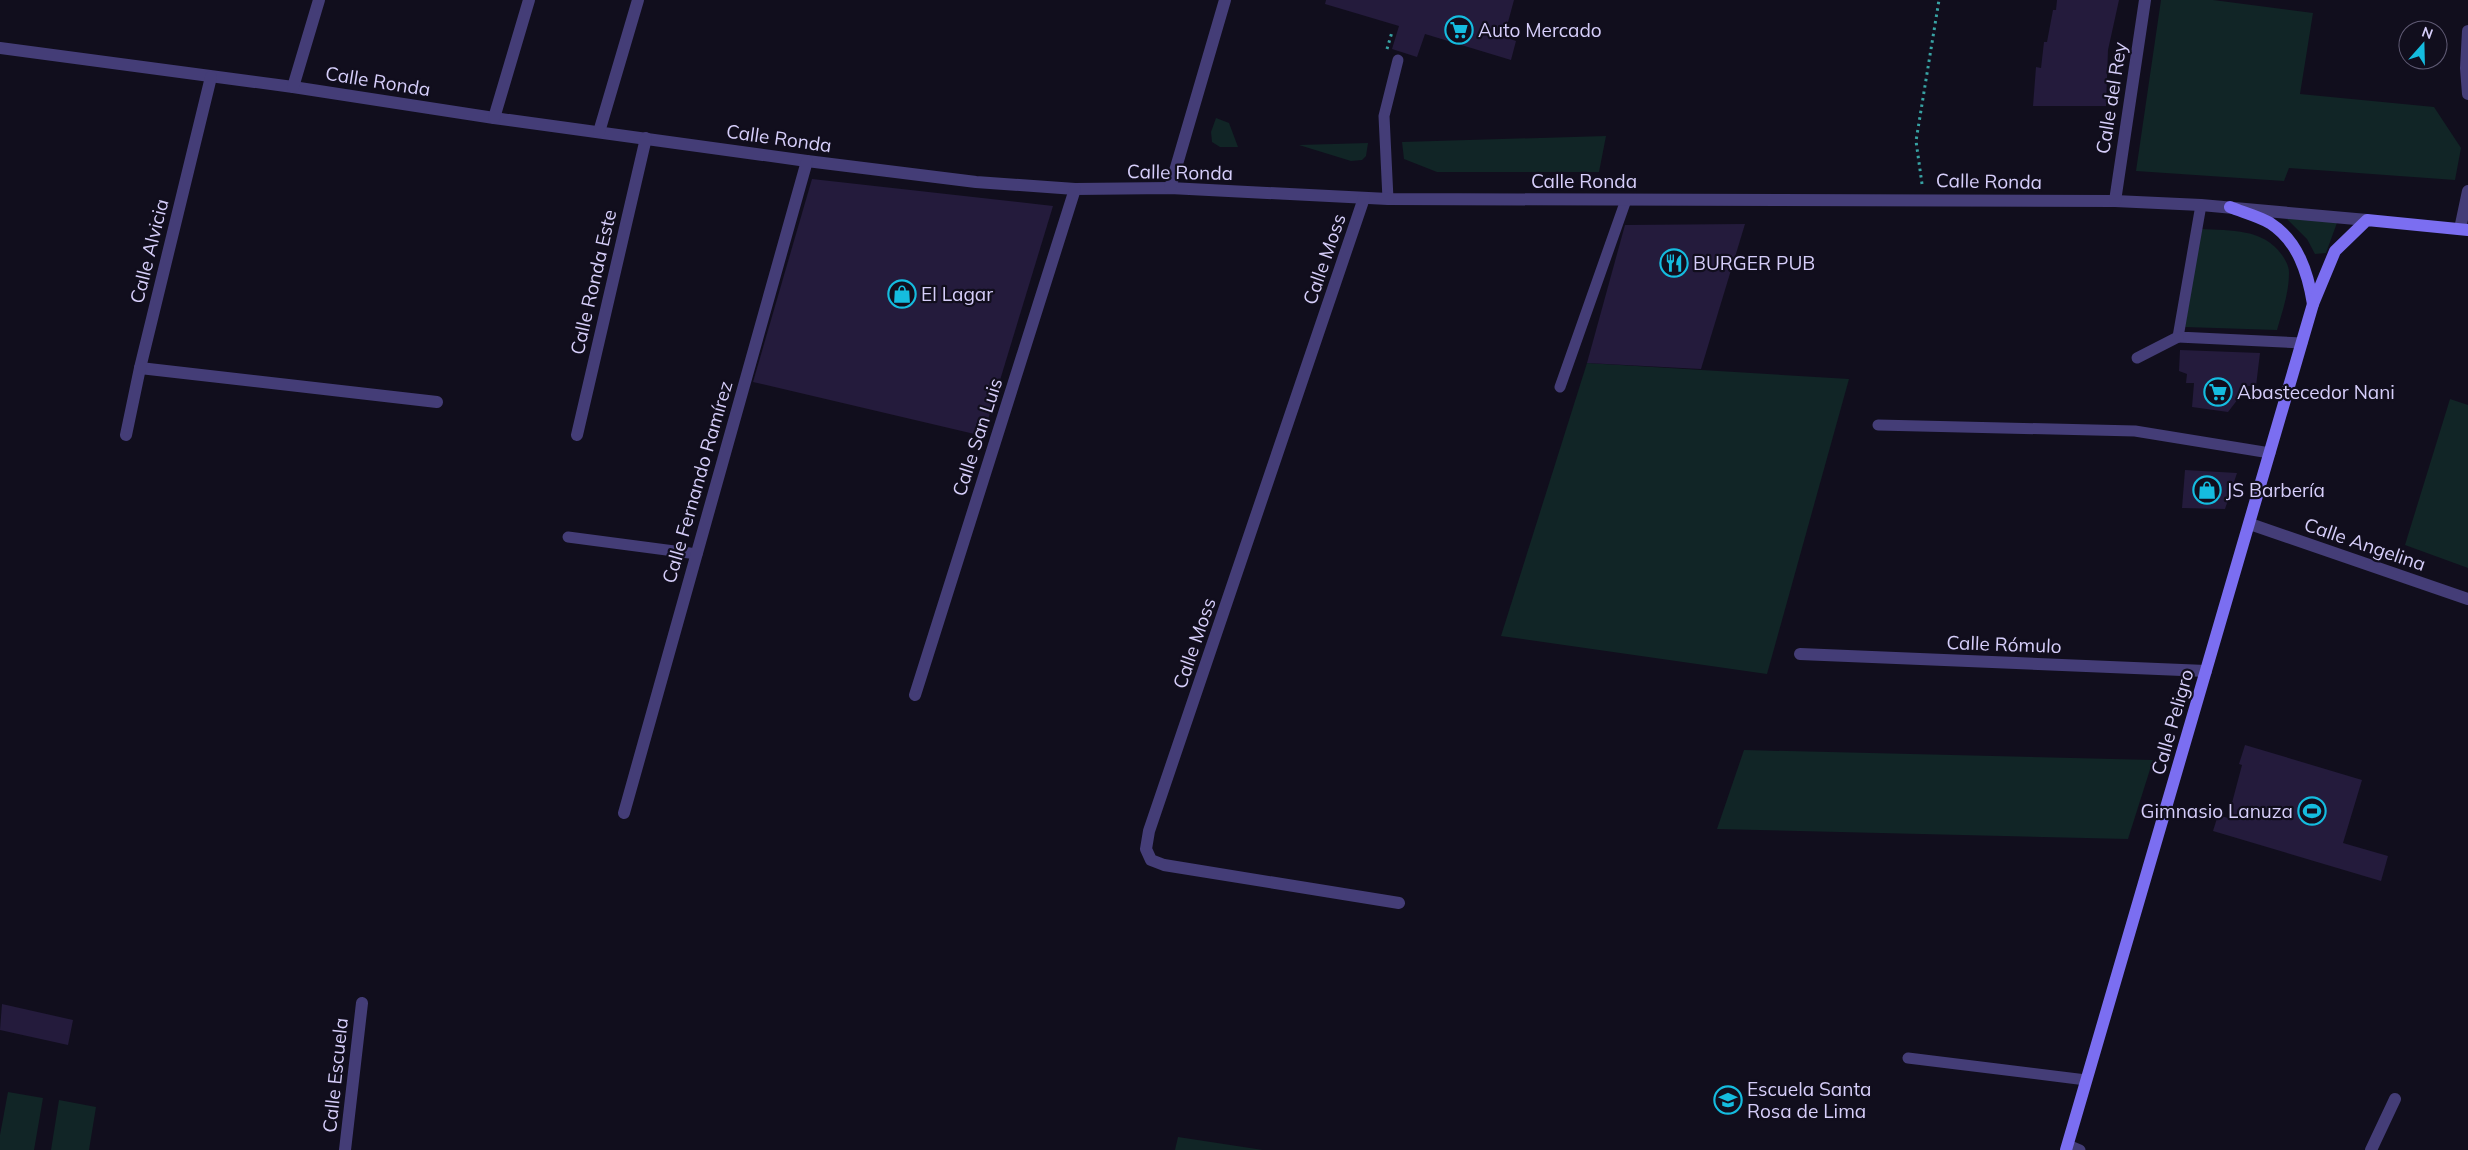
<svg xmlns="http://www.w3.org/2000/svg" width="2468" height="1150" font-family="Mulish,sans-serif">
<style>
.green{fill:#112526}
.building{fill:#241b3c}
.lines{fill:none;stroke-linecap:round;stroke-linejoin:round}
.path{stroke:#38a3a4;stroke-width:3;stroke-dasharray:2.5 4;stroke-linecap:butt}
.lane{stroke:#443d77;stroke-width:11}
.street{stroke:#443d77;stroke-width:12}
.secondary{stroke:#7b6ef1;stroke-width:12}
.labels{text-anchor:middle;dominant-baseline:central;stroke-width:4.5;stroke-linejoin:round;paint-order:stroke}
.poi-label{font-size:19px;fill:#d6cefa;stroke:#110e1d;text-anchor:start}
.street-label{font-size:19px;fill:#d6cefa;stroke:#110e1d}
</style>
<rect width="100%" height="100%" fill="#110e1d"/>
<!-- green -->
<g class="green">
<path d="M2161 0H2213L2313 13 2300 94 2434 107 2461 148 2455 180 2289 168 2284 181 2136 171Z"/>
<path d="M1216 118 1229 123 1238 147H1220L1212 142 1211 132Z"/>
<path d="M1606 136 1599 172H1437L1404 159 1402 142Z"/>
<path d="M1368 143 1366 156 1362 160 1351 161 1299 145Z"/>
<path d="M2283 215 2338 220 2326 253 2315 254 2307 239Z"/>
<path d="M2201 229C2231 231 2263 228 2282 255 2286 261 2289 266 2289 273 2289 293 2282 312 2277 330L2185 327Z"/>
<path d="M1587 363 1849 379 1767 674 1501 636Z"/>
<path d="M2450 399 2468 405V568L2405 545Z"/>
<path d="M1744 750 2153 760 2128 839 1717 829Z"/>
<path d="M8 1092 43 1098 34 1150H0V1135Z"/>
<path d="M59 1100 96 1107 89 1150H51Z"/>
<path d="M1178 1137 1263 1150H1175Z"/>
</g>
<!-- building -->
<g class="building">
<path d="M1326 0H1514L1504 37 1516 41 1511 60 1425 34 1417 57 1392 49 1399 26 1325 4Z"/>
<path d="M2057 0H2119L2108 50 2106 106H2033L2036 67 2041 68 2044 42H2047L2053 10H2056Z"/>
<path d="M812 179 1053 206 983 436 753 382Z"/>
<path d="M1745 224 1701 369 1587 363 1625 225Z"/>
<path d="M2180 350 2260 353 2256 386H2248L2228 412 2192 407 2194 383H2186L2187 374 2179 371Z"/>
<path d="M2185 470 2237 473 2225 509 2182 508Z"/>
<path d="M2245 745 2362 780 2343 843 2388 856 2381 881 2213 831 2218 815 2228 818 2242 765 2239 764Z"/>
<path d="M2 1004 73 1020 68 1045 0 1030Z"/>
</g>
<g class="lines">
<!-- path -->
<g class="path">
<path d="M1387 49 1392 32"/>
<path d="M1922 184 1916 141 1939 0"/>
</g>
<!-- lane -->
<g class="lane">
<path d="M1388 199 1384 116 1398 60"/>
<path d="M2201 205 2178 337 2302 343"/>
<path d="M2137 358 2178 337"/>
<path d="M1560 387 1626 200"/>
<path d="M1878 425 2135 431 2270 453"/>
<path d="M568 537 697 554"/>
<path d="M1908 1058 2086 1080"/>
<path d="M2068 1145 2080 1150"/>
</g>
<!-- street -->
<g class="street">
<path d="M2468 31 2466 68 2468 94"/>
<path d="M0 48 293 87 494 118 807 161 976 182 1075 189 1170 188 1388 199 2115 201 2201 205 2367 220"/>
<path d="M293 87 319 0"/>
<path d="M494 118 529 0"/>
<path d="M599 132 638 0"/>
<path d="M1170 188 1225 0"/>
<path d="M1364 198 1149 831 1146 849 1151 860 1164 865 1399 903"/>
<path d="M2115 201 2145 0"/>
<path d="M2460 229 2468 191"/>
<path d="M140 368 437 402"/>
<path d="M126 435 140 368 211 77"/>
<path d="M577 435 646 138"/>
<path d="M2250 524 2468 599"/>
<path d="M1800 654 2206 671"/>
<path d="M915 695 1075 189"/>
<path d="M624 813 807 161"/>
<path d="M345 1150 362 1003"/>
<path d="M2371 1150 2395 1099"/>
</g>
<!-- secondary -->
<g class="secondary">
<path d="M2230 207C2242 212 2258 216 2270 223 2298 241 2308 273 2313 304"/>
<path d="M2066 1150 2313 304 2335 251 2367 220 2468 230"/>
</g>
</g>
<!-- icons -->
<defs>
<g id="supermarket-ring" transform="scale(1.4375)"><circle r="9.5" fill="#110e1d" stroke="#15bcdf" stroke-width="1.5"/><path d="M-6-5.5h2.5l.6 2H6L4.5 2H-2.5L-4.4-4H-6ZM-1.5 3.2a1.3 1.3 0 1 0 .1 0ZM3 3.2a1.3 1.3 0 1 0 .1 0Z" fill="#15bcdf"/></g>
<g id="restaurant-ring" transform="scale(1.4375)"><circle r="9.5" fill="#110e1d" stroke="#15bcdf" stroke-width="1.5"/><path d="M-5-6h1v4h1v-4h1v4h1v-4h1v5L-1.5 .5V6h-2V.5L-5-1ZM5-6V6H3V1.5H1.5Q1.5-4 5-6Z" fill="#15bcdf"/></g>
<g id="shop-ring" transform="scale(1.4375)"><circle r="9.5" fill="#110e1d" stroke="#15bcdf" stroke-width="1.5"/><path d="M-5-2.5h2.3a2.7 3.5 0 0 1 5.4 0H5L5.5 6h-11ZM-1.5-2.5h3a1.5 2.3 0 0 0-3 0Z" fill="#15bcdf"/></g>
<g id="stadium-ring" transform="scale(1.4375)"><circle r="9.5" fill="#110e1d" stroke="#15bcdf" stroke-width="1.5"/><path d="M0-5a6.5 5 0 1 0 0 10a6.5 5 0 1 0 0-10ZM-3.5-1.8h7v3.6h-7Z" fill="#15bcdf"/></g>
<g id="school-ring" transform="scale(1.4375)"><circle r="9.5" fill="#110e1d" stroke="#15bcdf" stroke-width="1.5"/><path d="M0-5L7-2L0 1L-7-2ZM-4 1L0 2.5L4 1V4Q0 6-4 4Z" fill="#15bcdf"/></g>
</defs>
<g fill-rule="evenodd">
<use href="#supermarket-ring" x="1459" y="30"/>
<use href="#restaurant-ring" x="1674" y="263"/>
<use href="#shop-ring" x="902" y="294"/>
<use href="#supermarket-ring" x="2218" y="392"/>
<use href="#shop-ring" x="2207" y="490"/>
<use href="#stadium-ring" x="2312" y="811"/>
<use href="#school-ring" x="1728" y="1100"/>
</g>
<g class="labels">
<!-- poi labels -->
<g class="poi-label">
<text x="1478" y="30">Auto Mercado</text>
<text x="1693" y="263">BURGER PUB</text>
<text x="921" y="294">El Lagar</text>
<text x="2237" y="392">Abastecedor Nani</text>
<text x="2226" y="490">JS Barbería</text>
<text x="2293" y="811" text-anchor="end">Gimnasio Lanuza</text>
<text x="1747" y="1089">Escuela Santa<tspan x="1747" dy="22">Rosa de Lima</tspan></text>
</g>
<!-- street labels -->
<g class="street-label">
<text transform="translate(378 81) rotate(9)">Calle Ronda</text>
<text transform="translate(2111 98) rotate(-81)">Calle del Rey</text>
<text transform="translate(779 138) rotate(8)">Calle Ronda</text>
<text transform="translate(1180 172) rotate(1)">Calle Ronda</text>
<text x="1584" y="181">Calle Ronda</text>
<text transform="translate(1989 181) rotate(1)">Calle Ronda</text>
<text transform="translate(149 251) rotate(-76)">Calle Alvicia</text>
<text transform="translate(1324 259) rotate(-71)">Calle Moss</text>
<text transform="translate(593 282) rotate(-77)">Calle Ronda Este</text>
<text transform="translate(977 437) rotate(-72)">Calle San Luis</text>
<text transform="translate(697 482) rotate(-74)">Calle Fernando Ramírez</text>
<text transform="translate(2365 544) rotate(19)">Calle Angelina</text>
<text transform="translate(1194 643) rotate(-71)">Calle Moss</text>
<text transform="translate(2004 644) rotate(2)">Calle Rómulo</text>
<text transform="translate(2172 722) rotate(-74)">Calle Peligro</text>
<text transform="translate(335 1075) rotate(-84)">Calle Escuela</text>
</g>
</g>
<!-- north arrow -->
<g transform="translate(2423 45) rotate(20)"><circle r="24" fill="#110e1d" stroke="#605b75"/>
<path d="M0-4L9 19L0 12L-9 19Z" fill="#15bcdf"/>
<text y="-8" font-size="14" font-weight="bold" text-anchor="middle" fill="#d6cefa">N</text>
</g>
</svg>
